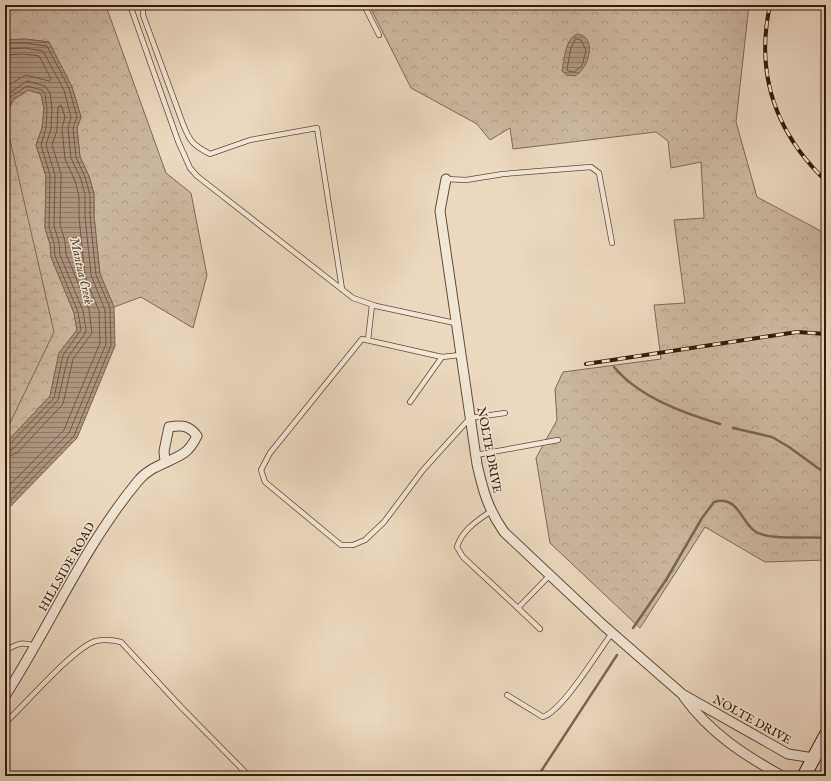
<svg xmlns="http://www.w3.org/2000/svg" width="831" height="781" font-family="'IM FELL English',serif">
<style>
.forest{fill:url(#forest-crowns);stroke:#806956}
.wetland{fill:url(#wetland-marsh);stroke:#806956}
.water{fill:url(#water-rules);stroke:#7c6552}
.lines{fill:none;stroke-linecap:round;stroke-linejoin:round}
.shore{stroke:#705846;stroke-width:1}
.stream{stroke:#7c6552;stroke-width:2.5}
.lane-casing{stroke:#624a38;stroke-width:6}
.street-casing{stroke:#624a38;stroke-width:11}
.secondary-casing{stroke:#351a0b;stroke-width:15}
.lane{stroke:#f1e6d6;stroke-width:4.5}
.street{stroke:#f1e6d6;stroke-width:9}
.secondary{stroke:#f1e6d6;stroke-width:13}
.rail-casing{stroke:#351a0b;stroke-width:4}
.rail{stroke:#f1e6d6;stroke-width:2.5;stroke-dasharray:8;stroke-linecap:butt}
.labels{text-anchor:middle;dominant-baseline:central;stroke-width:3;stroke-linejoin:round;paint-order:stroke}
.street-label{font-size:12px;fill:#351a0b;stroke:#f1e6d6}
.water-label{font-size:13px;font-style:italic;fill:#5f4635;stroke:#f1e6d6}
</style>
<defs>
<pattern id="forest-crowns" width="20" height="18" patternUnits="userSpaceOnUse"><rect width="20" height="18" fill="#cbb8a1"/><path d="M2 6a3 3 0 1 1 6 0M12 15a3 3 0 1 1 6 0" fill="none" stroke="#af9e89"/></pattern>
<pattern id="wetland-marsh" width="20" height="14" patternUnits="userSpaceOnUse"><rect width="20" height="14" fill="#cbb8a1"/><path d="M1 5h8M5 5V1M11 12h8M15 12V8" fill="none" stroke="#af9e89"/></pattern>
<pattern id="water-rules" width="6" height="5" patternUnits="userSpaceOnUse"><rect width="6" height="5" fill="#ac9782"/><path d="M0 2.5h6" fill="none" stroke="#8d7a69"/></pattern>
</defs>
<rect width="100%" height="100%" fill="#ead8c0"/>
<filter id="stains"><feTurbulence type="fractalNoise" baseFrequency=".005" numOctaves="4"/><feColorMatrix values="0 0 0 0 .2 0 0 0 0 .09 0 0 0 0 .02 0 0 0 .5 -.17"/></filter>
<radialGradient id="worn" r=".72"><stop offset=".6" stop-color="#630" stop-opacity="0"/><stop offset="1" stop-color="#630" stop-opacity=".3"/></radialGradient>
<!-- forest -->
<g class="forest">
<path d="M5 5 106 6 166 173 191 193 207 275 193 328 141 297 114 307 100 274 94 216V194L89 176 80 157 77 128 81 117 72 87 49 42 25 39 5 40Z"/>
<path d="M369 5H749L736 122 757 197 819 230 826 237V560L765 562 705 527 640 628 550 543 536 458 557 420 555 389 563 372 661 359 654 305 685 303 674 220 704 218 701 162 671 168 668 141 656 132 513 149 510 128 490 140 477 124 411 88Z"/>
<path d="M28 90 41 94 44 109 42 128 36 145 46 176 45 228 50 244 51 257 74 313 77 330 59 353 50 396 5 444V429L10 424 5 117 13 100Z"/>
</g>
<!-- wetland -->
<path class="wetland" d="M5 118 54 332 9 425 5 429Z"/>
<!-- water -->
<g class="water">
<path d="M577 34C598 36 589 69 575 76L567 75 562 71C564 60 565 39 577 34Z"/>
<path d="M25 39 49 42 72 87 81 117 77 128 80 157 89 176 94 194V216L100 274 114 307 115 346 77 438 5 512V444L50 396 59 353 77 330 74 313 51 257 50 244 45 228 46 176 36 145 42 128 44 109 41 94 28 90 13 100 5 117V40Z"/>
</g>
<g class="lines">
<!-- shore -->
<g class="shore">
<path d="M576 39 581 40 586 50 582 66 574 72 568 71 567 69 571 48Z"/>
<path d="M5 43H25L47 46 69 88 77 117 73 128 76 157 85 177 90 195V216L96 275 110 308 111 345 74 436 5 506"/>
<path d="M5 49 25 48 43 51 64 90 71 117 68 128 71 158 81 179 85 195V216L91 275 105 310 106 344 69 433 5 499"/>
<path d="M5 55 24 54 39 56 51 79 49 81 26 75 5 87"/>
<path d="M5 96 27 81 45 86 50 93 52 109 51 129 46 145 55 175 54 226 59 242 60 255 83 311 86 330 84 335 68 357 58 400 13 449 5 452"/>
<path d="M5 107 10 97 27 86 42 90 45 94 47 109 46 128 41 145 50 175 49 227 54 243 55 256 78 312 81 330 63 355 54 398 9 445 5 447"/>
<path d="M5 458 17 453 63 404 73 359 92 333 89 309 66 254 65 241 60 225 61 174 52 145 57 130 58 107 61 105 65 117 62 128 65 159 75 181 79 196V217L85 276 99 311 100 343 64 430 5 490"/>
</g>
<!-- stream -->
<g class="stream">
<path d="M614 367C639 397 683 413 720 424"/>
<path d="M733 428 772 437 789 447 826 474"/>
<path d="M633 628 666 580 702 518 714 502C738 494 741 523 756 532 772 541 807 536 826 538"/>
<path d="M538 776 617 655"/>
</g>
<!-- lane casing -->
<g class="lane-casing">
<g id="lane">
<path d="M130 5 178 141 190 168 197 176 353 298 376 306 455 323"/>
<path d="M143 5V15L183 124C190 142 193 145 210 154L250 140 317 128 342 289"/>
<path d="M364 5 379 35"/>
<path d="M446 179 466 180 503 174 591 167 599 173 612 243"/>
<path d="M368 340 372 305"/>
<path d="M460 355 442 357 362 339 270 453 261 470 265 482 341 545H353L365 540 384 522 423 470 470 418 505 413"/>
<path d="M410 402 442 357"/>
<path d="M476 455 558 440"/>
<path d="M491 511C477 521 462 530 457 547L463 557 518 608"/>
<path d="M540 629 518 608 550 575"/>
<path d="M5 651C17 644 21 641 35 646"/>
<path d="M507 695 543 717C564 709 597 653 612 633"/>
<path d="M5 723C25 705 74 647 96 641 105 639 113 640 121 642L181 707 249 776"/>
</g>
</g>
<!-- street casing -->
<g class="street-casing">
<g id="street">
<path d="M446 179 440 211 477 464C483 491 488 509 504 532L603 625 682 694 788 754 814 758"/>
<path d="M5 696C50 626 84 546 138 481 150 466 169 463 184 453 190 449 194 442 197 436 189 425 182 425 169 427L164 451 165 462"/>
<path d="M684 697C710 733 744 755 782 776"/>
</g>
</g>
<!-- secondary casing -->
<g class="secondary-casing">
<path id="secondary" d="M804 776 826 735"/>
</g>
<!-- lane -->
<use href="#lane" class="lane"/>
<!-- street -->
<use href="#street" class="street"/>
<!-- secondary -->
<use href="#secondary" class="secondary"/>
<!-- rail casing -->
<g class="rail-casing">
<g id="rail">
<path d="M770 5C755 74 776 133 826 181"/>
<path d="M586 364 797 332 826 334"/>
</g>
</g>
<!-- rail -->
<use href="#rail" class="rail"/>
</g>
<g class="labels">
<!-- street labels -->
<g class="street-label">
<text transform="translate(489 450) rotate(79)">NOLTE DRIVE</text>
<text transform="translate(67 567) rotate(-60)">HILLSIDE ROAD</text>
<text transform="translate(752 720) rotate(29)">NOLTE DRIVE</text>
</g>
<!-- water labels -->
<g class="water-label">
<text transform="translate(81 271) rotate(77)">Mantua Creek</text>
</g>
</g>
<!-- margin -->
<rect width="831" height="781" fill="none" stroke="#ead8c0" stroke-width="20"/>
<rect x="6" y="6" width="819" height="769" fill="none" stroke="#351a0b" stroke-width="2"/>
<rect x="10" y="10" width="811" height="761" fill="none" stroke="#351a0b"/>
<rect width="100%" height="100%" filter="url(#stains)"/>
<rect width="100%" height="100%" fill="url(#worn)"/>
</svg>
